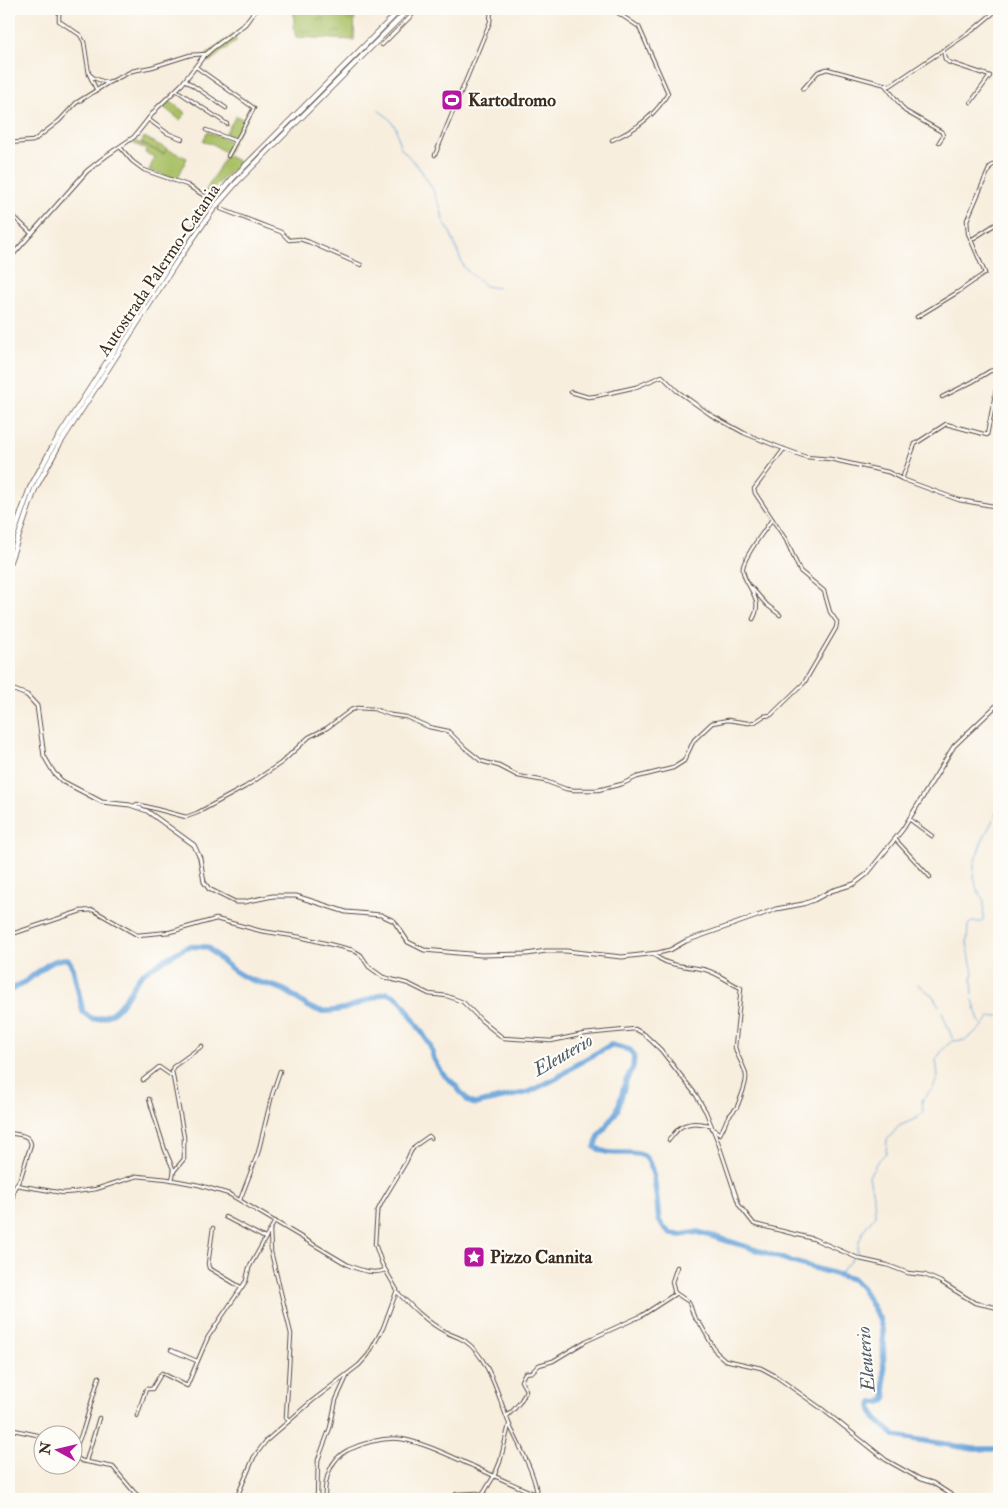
<svg xmlns="http://www.w3.org/2000/svg" width="1008" height="1508" font-family="'IM FELL Double Pica',serif">
<style>
.grass{fill:#a8bf64;stroke:#727441}
.park{fill:url(#park-tufts);stroke:#727441}
.garden{fill:url(#garden-dots);stroke:#727441}
.lines{fill:none;stroke-linecap:round;stroke-linejoin:round}
.stream{stroke:#6aa5da;stroke-width:1}
.river{stroke:#6aa5da;stroke-width:5.5}
.minor-casing{stroke:#57473b;stroke-width:4.5}
.tertiary-casing{stroke:#57473b;stroke-width:5}
.motorway-casing{stroke:#57473b;stroke-width:6}
.minor{stroke:#fff;stroke-width:2.5}
.tertiary{stroke:#fff;stroke-width:3}
.motorway{stroke:#fff;stroke-width:4.5}
.labels{text-anchor:middle;dominant-baseline:central;stroke-width:4.5;stroke-linejoin:round;paint-order:stroke}
.poi-label{font-size:18px;font-weight:bold;fill:#3b2a1e;stroke:#fdfcf7;text-anchor:start}
.street-label{font-size:18px;fill:#3b2a1e;stroke:#fdfcf7}
.water-label{font-size:19px;font-style:italic;fill:#4e5b69;stroke:#fdfcf7}
</style>
<defs>
<pattern id="park-tufts" width="24" height="20" patternUnits="userSpaceOnUse" patternTransform="scale(1.25)"><rect width="24" height="20" fill="#a8bf64"/><path d="M3 7l-1-3M5 7V3M7 7l1-3M15 17l-1-3M17 17v-4M19 17l1-3" fill="none" stroke="#8a9b52"/></pattern>
<pattern id="garden-dots" width="8" height="8" patternUnits="userSpaceOnUse" patternTransform="scale(1.25)"><rect width="8" height="8" fill="#a8bf64"/><path d="M2 2h.1M6 6h.1" fill="none" stroke="#8a9b52" stroke-width="1.8" stroke-linecap="round"/></pattern>
</defs>
<rect width="100%" height="100%" fill="#fdfcf7"/>
<filter id="ink" filterUnits="userSpaceOnUse"><feTurbulence type="fractalNoise" baseFrequency=".02" numOctaves="2"/><feDisplacementMap in="SourceGraphic" scale="10" xChannelSelector="R" yChannelSelector="G"/><feConvolveMatrix kernelMatrix="1 2 1 2 8 2 1 2 1" color-interpolation-filters="sRGB"/></filter>
<filter id="wash" filterUnits="userSpaceOnUse"><feTurbulence type="fractalNoise" baseFrequency=".0096" numOctaves="4" result="noise"/><feDisplacementMap in="SourceGraphic" scale="20" xChannelSelector="R" yChannelSelector="G"/><feGaussianBlur stdDeviation="1.12" result="paint"/><feColorMatrix in="noise" values="0 0 0 0 0 0 0 0 0 0 0 0 0 0 0 0 0 1.4 0 .05"/><feComposite in="paint" operator="in"/></filter>
<g filter="url(#wash)">
<rect width="100%" height="100%" fill="#f8eede"/>
<!-- grass -->
<g class="grass">
<path d="M235 34 236 41 209 62 204 58 209 52Z"/>
<path d="M168 100 186 113 180 120 162 106Z"/>
<path d="M236 116 245 120 235 138 225 134Z"/>
<path d="M207 132 233 142 227 154 213 144 203 142Z"/>
<path d="M135 141 164 154 167 149 187 158 177 180 173 177 172 178 149 170 155 157 145 153 146 149 134 144Z"/>
<path d="M226 155 240 162 208 194 209 197 204 194Z"/>
</g>
<!-- park -->
<path class="park" d="M294 9H355L354 40 296 37 294 30Z"/>
<!-- garden -->
<path class="garden" d="M144 137 167 149 164 154 141 143Z"/>
<g class="lines">
<!-- stream -->
<g class="stream">
<path d="M378 110 389 118 396 128 400 147 420 169 432 188 441 209 443 220 450 232 464 268 485 286 498 288"/>
<path d="M918 984 933 996 939 1006"/>
<path d="M973 995 972 978 973 973 967 943 968 925 972 922H981L983 920 984 901 977 890 974 876V864L982 841 999 808"/>
<path d="M973 1000 979 1021 982 1024"/>
<path d="M942 1012 953 1040"/>
<path d="M838 1275 857 1253 859 1242 863 1231 875 1215V1205L869 1176 877 1162 886 1153 887 1140 899 1126 917 1118 923 1112 922 1100 933 1088 938 1076 936 1059 945 1047 952 1041 965 1040 968 1038 982 1027 990 1017 999 1016"/>
</g>
<!-- river -->
<path class="river" d="M9 991C15 988 21 984 26 981 38 973 52 957 68 959L73 968 83 1012 92 1019C120 1018 126 994 141 975 143 972 184 948 187 947 193 946 201 947 207 947 220 959 233 972 249 979 261 984 275 985 286 991 298 998 307 1010 322 1011 346 1013 365 999 387 993L397 997 404 1005 430 1045 434 1059 442 1073 454 1084 469 1102 475 1104 529 1092 557 1078 577 1064 611 1045 630 1050 634 1055 633 1067 626 1081 617 1111 599 1136 595 1147C605 1154 613 1153 625 1153 631 1153 639 1153 644 1156 656 1164 657 1206 659 1220L663 1227 671 1234 681 1235 698 1232 738 1244 793 1262 852 1279 861 1287 879 1318 883 1333 884 1384 886 1398 882 1402 873 1403 871 1407 875 1418 895 1436 974 1449H999"/>
</g>
</g>
<g filter="url(#ink)">
<g class="lines">
<!-- minor casing -->
<g class="minor-casing">
<g id="minor">
<path d="M59 9V21L80 35 84 42 89 74"/>
<path d="M612 9 639 27 668 93C656 115 635 130 612 140"/>
<path d="M382 45 418 9"/>
<path d="M943 50 945 59 948 62 990 76 971 102"/>
<path d="M196 67 254 108 228 156"/>
<path d="M185 80 226 108"/>
<path d="M885 85 905 111 942 132 943 136 939 142"/>
<path d="M803 89 818 72 827 69 890 86 973 30 998 9"/>
<path d="M176 90 227 124"/>
<path d="M97 91 89 74 94 78 107 83"/>
<path d="M148 119 167 133 182 139"/>
<path d="M206 130 236 141"/>
<path d="M9 143 33 141 59 121 76 103 108 83 132 71 152 67 190 55 206 54"/>
<path d="M120 147 132 161 144 170 187 185 208 198"/>
<path d="M435 155 490 22 491 9"/>
<path d="M221 209 270 228 281 232 289 240 300 239 309 242 361 265"/>
<path d="M9 212 32 234"/>
<path d="M971 240 999 222"/>
<path d="M917 317 958 292 985 273 968 233 967 220 990 167 999 161"/>
<path d="M571 392 588 397 596 396 636 387 662 376 677 391 711 415 744 433 776 446 806 457 830 459 888 472 902 479 959 500 999 507"/>
<path d="M942 397 972 382 990 371 999 369"/>
<path d="M902 479 915 444 946 424 987 435 999 375"/>
<path d="M751 587 767 605 780 615"/>
<path d="M753 619C766 597 741 584 743 567 746 553 764 532 772 519"/>
<path d="M134 806 137 804 186 817 197 813 245 787 281 763 309 737 327 728 351 710 357 708 374 709 391 715 406 717 429 727 448 731 465 748 481 761 499 766 518 776 545 781 566 789 574 790H598L622 784 637 777 673 768 684 761 694 740 712 723 728 720 748 723 755 722 764 716 771 715 804 683 836 628 837 622 830 612 824 591 800 571 786 540 755 493 754 489 784 449"/>
<path d="M909 819 932 836"/>
<path d="M895 839 930 877"/>
<path d="M9 935 81 911 93 910 137 935 170 932 216 919 261 931 300 937 353 950 361 955 369 967 383 977 409 984 429 994 447 996 463 1002 482 1021 503 1038 551 1041 584 1034 635 1029 644 1034 661 1050 696 1095 706 1112 718 1142 739 1205 754 1224 814 1239 860 1259 887 1265 908 1273 925 1275 941 1282 975 1303 999 1308"/>
<path d="M654 954C665 967 691 966 706 970 720 974 729 983 741 988L735 1047C737 1057 745 1066 746 1076 747 1084 740 1099 737 1107 734 1111 730 1114 727 1119 725 1124 723 1129 720 1134L712 1128"/>
<path d="M143 1080 159 1067 172 1076"/>
<path d="M149 1099 165 1150 174 1171"/>
<path d="M9 1133C18 1135 29 1134 31 1144L21 1177 14 1189 9 1222"/>
<path d="M669 1140C673 1136 676 1130 681 1127 690 1121 700 1124 710 1125"/>
<path d="M172 1180 174 1171 184 1159V1137L172 1071 173 1067 202 1046"/>
<path d="M16 1185 63 1193 75 1192 96 1189 137 1176 167 1179 199 1185 229 1194 348 1265C359 1270 373 1275 385 1270"/>
<path d="M240 1200 258 1153 272 1095 280 1071"/>
<path d="M225 1217 265 1238"/>
<path d="M213 1228 208 1264 209 1268 242 1288"/>
<path d="M270 1231 271 1252 291 1334 286 1417 289 1421"/>
<path d="M397 1292C410 1305 428 1323 444 1331 451 1335 459 1337 465 1341 491 1359 499 1401 511 1428 522 1452 535 1473 538 1499"/>
<path d="M674 1292 689 1302 694 1317 701 1325 716 1352 725 1360 761 1368 774 1375 822 1409 886 1460 920 1479 933 1483 950 1494 954 1499"/>
<path d="M171 1350 197 1361"/>
<path d="M137 1416 146 1389H152L161 1374 162 1373 187 1386 208 1337 246 1281 249 1268 275 1221"/>
<path d="M507 1416C515 1409 523 1401 526 1390L521 1381 525 1373 532 1372 539 1365 553 1361 586 1341 641 1316 675 1294 672 1282 677 1267"/>
<path d="M9 1429 42 1436"/>
<path d="M72 1455 82 1461 113 1467 134 1492 142 1499"/>
<path d="M73 1455 83 1430 99 1377"/>
<path d="M86 1461 99 1418"/>
<path d="M236 1499 254 1457 266 1441 312 1401 359 1365 368 1355 383 1328 397 1290 382 1264 375 1244 377 1212 383 1200 406 1162 411 1151 415 1146 429 1136 431 1138"/>
<path d="M317 1499 318 1460 330 1428 336 1400 348 1374"/>
<path d="M325 1499C324 1480 330 1459 348 1450 364 1443 384 1437 401 1439 425 1443 450 1456 473 1466 497 1478 522 1488 547 1499"/>
<path d="M454 1499 456 1494 477 1493 483 1495"/>
<path d="M480 1499 494 1476 500 1462 509 1425"/>
</g>
</g>
<!-- tertiary casing -->
<g class="tertiary-casing">
<g id="tertiary">
<path d="M9 259 87 171 106 156 134 137 157 108 182 84 203 57 213 48 245 24 256 9"/>
<path d="M9 688 27 695 37 706 44 756 54 773 62 781 102 802 130 805 147 811 194 845 200 858 204 882 209 889 235 902H244L273 896H296L346 912 381 915 394 921 408 942 424 950 481 955 527 954 546 951H566L622 957 658 953 670 950 686 941 760 915 776 909 803 904 814 900 831 891 854 884 867 874 903 829 954 746 999 703"/>
</g>
</g>
<!-- motorway casing -->
<g class="motorway-casing">
<g id="motorway">
<path d="M9 548 30 488 53 446 175 255 210 205 232 179 401 9"/>
<path d="M9 564 35 489 59 445 176 263 215 207 237 182 409 9"/>
</g>
</g>
<!-- minor -->
<use href="#minor" class="minor"/>
<!-- tertiary -->
<use href="#tertiary" class="tertiary"/>
<!-- motorway -->
<use href="#motorway" class="motorway"/>
</g>
</g>
<!-- icons -->
<defs>
<g id="stadium-square" transform="scale(1.125)"><rect x="-9" y="-9" width="18" height="18" rx="4" fill="#b5179e" stroke="#fdfcf7"/><path d="M0-5a6.5 5 0 1 0 0 10a6.5 5 0 1 0 0-10ZM-3.5-1.8h7v3.6h-7Z" fill="#fff"/></g>
<g id="sight-square" transform="scale(1.125)"><rect x="-9" y="-9" width="18" height="18" rx="4" fill="#b5179e" stroke="#fdfcf7"/><path d="M0-6L1.8-2.2L6-1.7L2.9 1.2L3.7 5.4L0 3.3L-3.7 5.4L-2.9 1.2L-6-1.7L-1.8-2.2Z" fill="#fff"/></g>
</defs>
<g fill-rule="evenodd">
<use href="#stadium-square" x="452" y="100"/>
<use href="#sight-square" x="474" y="1257"/>
</g>
<g class="labels">
<!-- poi labels -->
<g class="poi-label">
<text x="468" y="100">Kartodromo</text>
<text x="490" y="1257">Pizzo Cannita</text>
</g>
<!-- street labels -->
<g class="street-label">
<text transform="translate(159 270) rotate(-56)">Autostrada Palermo-Catania</text>
</g>
<!-- water labels -->
<g class="water-label">
<text transform="translate(563 1055) rotate(-30)">Eleuterio</text>
<text transform="translate(866 1359) rotate(-95)">Eleuterio</text>
</g>
</g>
<!-- margin -->
<rect width="1008" height="1508" fill="none" stroke="#fdfcf7" stroke-width="30"/>
<!-- north arrow -->
<g transform="translate(58 1450) rotate(278)"><circle r="24" fill="#fdfcf7" stroke="#afa8a0"/>
<path d="M0-4L9 19L0 12L-9 19Z" fill="#b5179e"/>
<text y="-8" font-size="14" font-weight="bold" text-anchor="middle" fill="#3b2a1e">N</text>
</g>
</svg>
